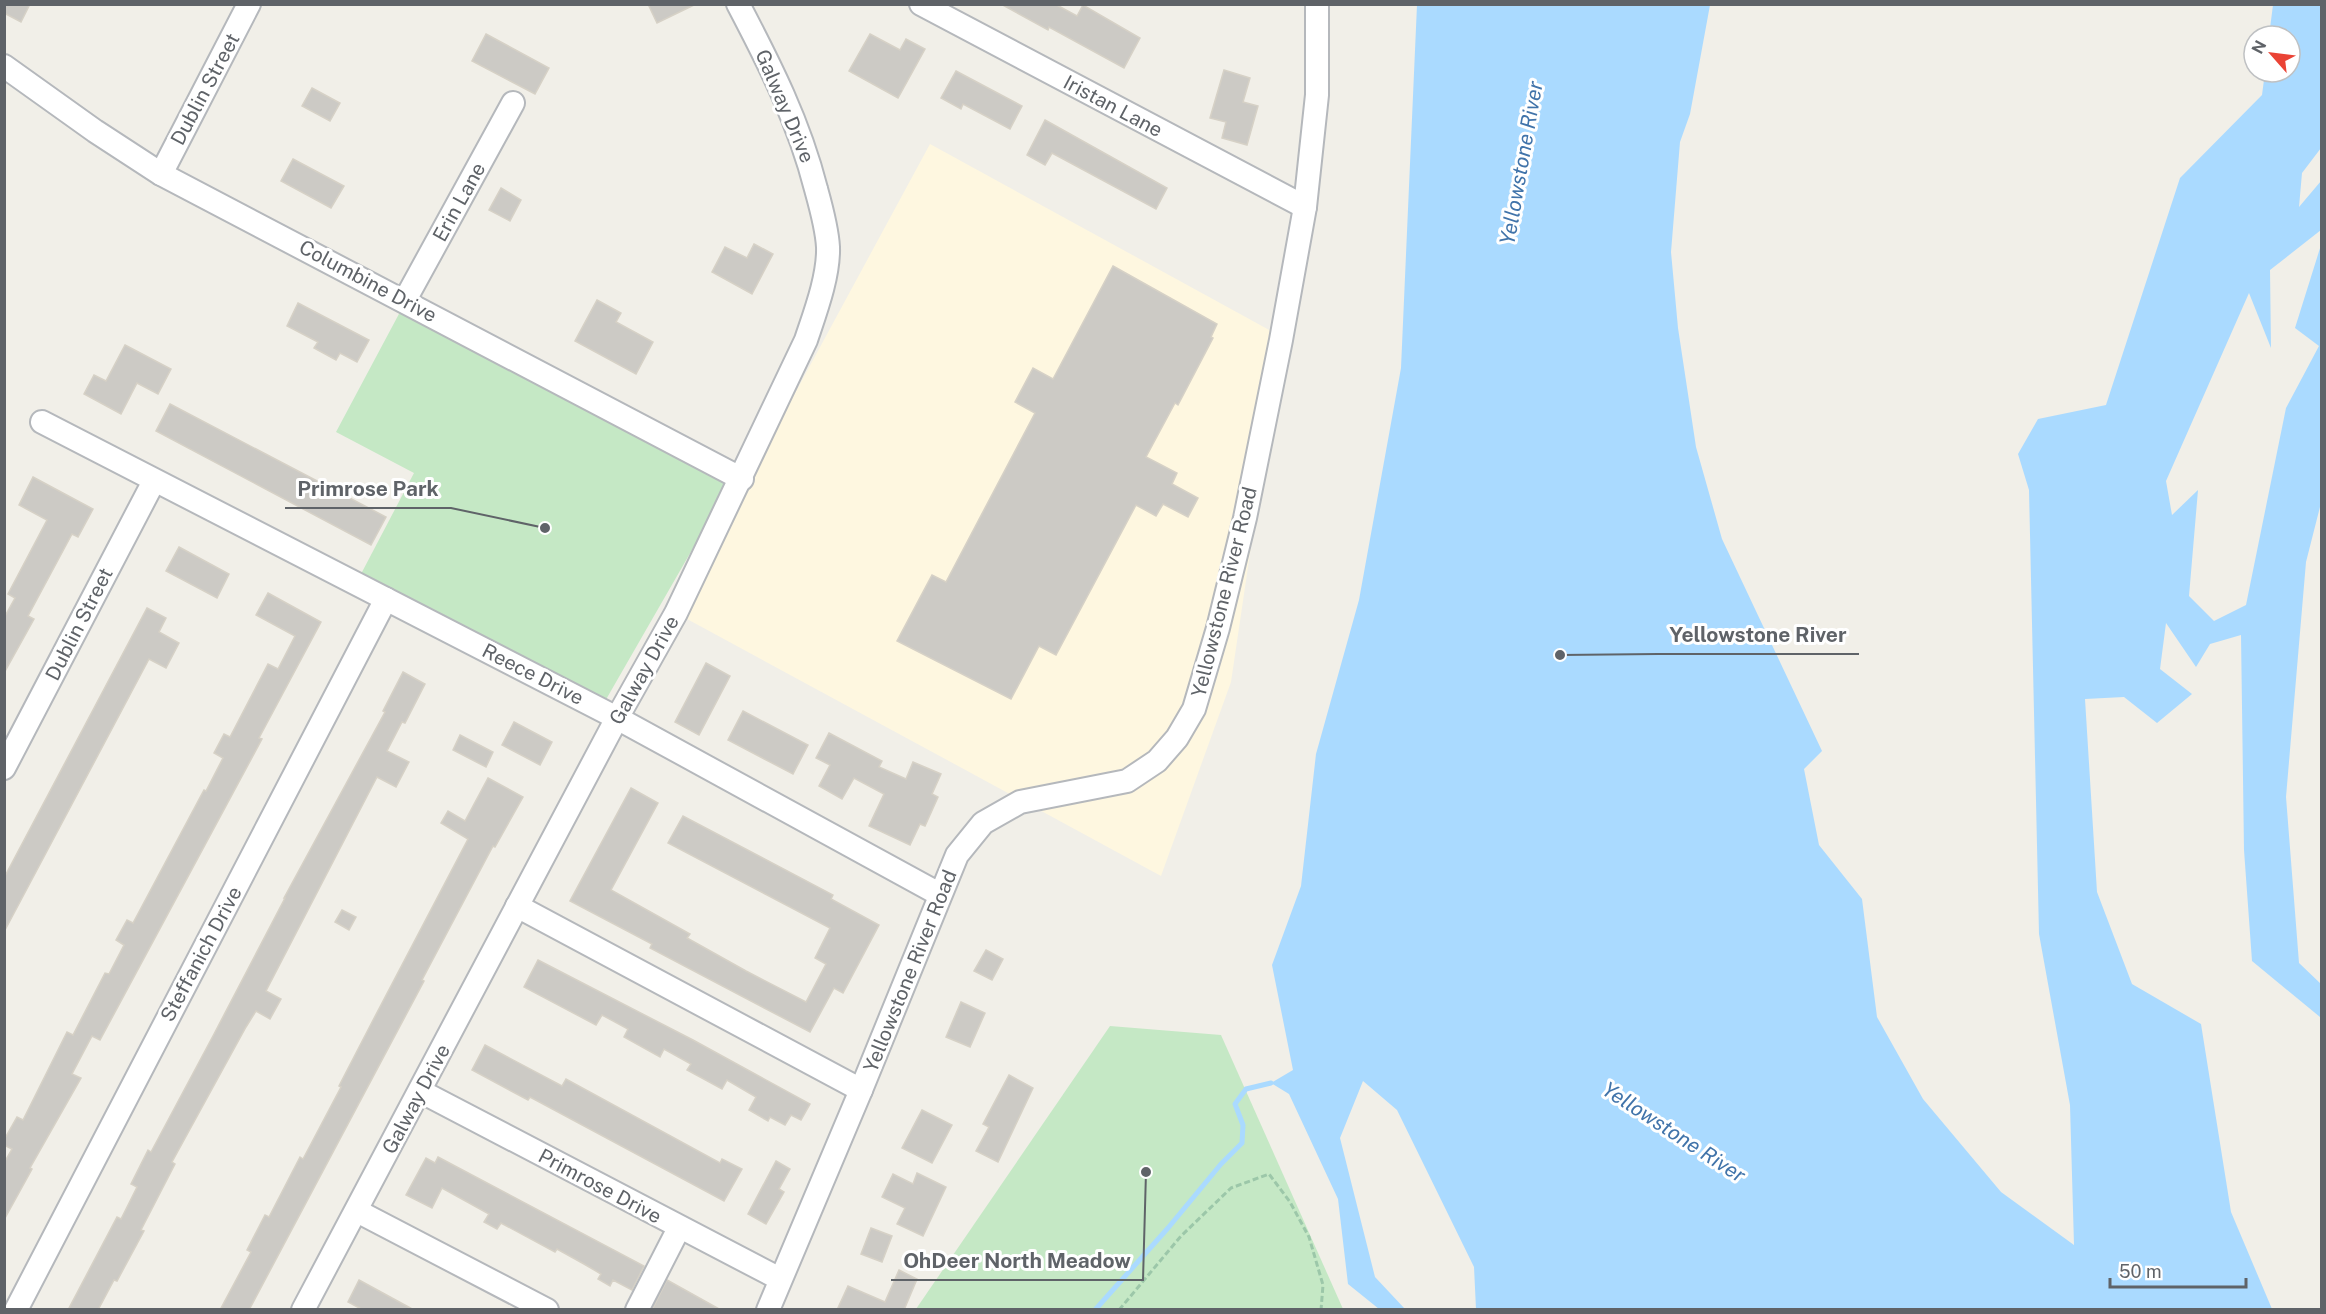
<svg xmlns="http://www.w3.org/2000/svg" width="2326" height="1314" font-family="'Public Sans',sans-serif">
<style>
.commercial{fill:#fef7e0}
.green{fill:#c5e8c5}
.water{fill:#aadaff}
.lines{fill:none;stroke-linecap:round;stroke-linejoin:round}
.stream{stroke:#aadaff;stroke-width:5}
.building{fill:#cccac5;stroke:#d6d1c6;stroke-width:1.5}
.minor-casing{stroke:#b5b8bc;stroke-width:26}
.path{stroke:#9cc7a9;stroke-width:3;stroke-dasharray:6 3;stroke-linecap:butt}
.minor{stroke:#fff;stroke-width:22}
.labels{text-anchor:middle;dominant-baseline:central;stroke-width:6;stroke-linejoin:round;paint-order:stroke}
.street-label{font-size:20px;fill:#5f6368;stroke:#fff}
.water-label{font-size:21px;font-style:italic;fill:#4174aa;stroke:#fff}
.leader{fill:none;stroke:#5f6368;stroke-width:2}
.callout-dot{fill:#5f6368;stroke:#fff;stroke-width:2}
.callout-label{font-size:21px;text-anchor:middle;font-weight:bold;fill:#5f6368;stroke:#fff;stroke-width:6;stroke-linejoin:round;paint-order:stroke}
</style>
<rect width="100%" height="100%" fill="#f1efe8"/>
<!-- commercial -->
<path class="commercial" d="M930 144 1282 337 1231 682 1161 876 676 613Z"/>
<!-- green -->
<g class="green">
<path d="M400 312 731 482 604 703 361 574 414 473 336 432Z"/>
<path d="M1110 1026 1221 1035 1343 1309H916Z"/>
</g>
<!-- water -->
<path class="water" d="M1417 5H1710L1690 114 1680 142 1671 252 1678 328 1696 447 1722 539 1822 751 1804 769 1819 845 1862 899 1877 1017 1923 1099 2001 1192 2074 1245 2070 1105 2039 934 2029 490 2018 454 2038 419 2106 405 2180 178 2262 95 2265 72H2290V36H2269L2273 5H2321V148L2302 173 2299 207 2321 181V230L2270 270 2271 348 2249 293 2166 481 2172 515 2198 490 2189 596 2214 621 2246 605 2286 408 2319 346 2295 328 2321 245V503L2306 562 2286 797 2299 963 2321 984V1021L2320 1017 2252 961 2244 850 2241 635 2210 644 2196 667 2166 623 2160 669 2192 694 2157 723 2124 697 2085 699 2097 892 2132 984 2201 1024 2231 1212 2272 1309H1476L1474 1267 1397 1110 1363 1081 1340 1138 1375 1277 1405 1309H1379L1348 1284 1338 1199 1289 1094 1271 1083 1293 1070 1272 965 1301 886 1316 754 1359 600 1401 368Z"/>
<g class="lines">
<!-- stream -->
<path class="stream" d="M1095 1310 1168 1228 1221 1164 1242 1143 1243 1125 1235 1104 1246 1089 1271 1083"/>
</g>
<!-- building -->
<g class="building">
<path d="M4 4H30L21 22 4 13Z"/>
<path d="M648 4H696L657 23Z"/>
<path d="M1001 4H1055L1077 16 1083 5 1140 38 1124 68 1049 27 1048 30Z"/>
<path d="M486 34 549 68 535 94 472 61Z"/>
<path d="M870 34 900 50 906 39 925 49 898 98 849 71Z"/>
<path d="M1224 70 1250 78 1243 102 1258 106 1247 145 1222 138 1226 122 1210 118Z"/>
<path d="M956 71 1022 106 1010 129 963 104 961 109 941 98Z"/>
<path d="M312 88 340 103 330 121 302 106Z"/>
<path d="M1045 120 1167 188 1156 209 1052 153 1045 165 1027 155Z"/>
<path d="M293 159 344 186 331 208 281 181Z"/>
<path d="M501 188 521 200 510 221 489 210Z"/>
<path d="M754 244 773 254 752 294 712 272 725 247 747 258Z"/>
<path d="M1113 266 1217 324 1211 337 1213 338 1178 405 1175 403 1146 457 1177 473 1172 484 1198 498 1188 517 1163 504 1156 516 1136 505 1056 655 1039 646 1011 699 897 641 932 575 946 582 1035 413 1015 402 1033 368 1053 379Z"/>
<path d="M597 300 621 313 616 322 653 342 636 374 575 341Z"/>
<path d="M298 303 369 340 357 362 340 353 336 360 314 348 318 342 287 326Z"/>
<path d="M125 345 171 369 158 394 137 383 121 414 84 394 94 375 106 381Z"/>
<path d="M170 404 386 517 371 545 156 431Z"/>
<path d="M33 477 93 509 78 537 72 534 28 616 34 619 4 673V618L15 598 8 594 47 520 19 505Z"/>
<path d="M179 547 229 574 217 598 166 571Z"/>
<path d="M268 593 321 622 259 738 262 739 100 1040 92 1036 72 1074 81 1078 30 1168 32 1169 4 1220V1163L12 1149 4 1145V1140L17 1117 23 1120 67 1032 73 1035 105 973 109 974 124 945 116 940 127 920 133 923 204 790 206 791 223 758 214 753 224 734 230 737 268 664 278 669 295 636 256 615Z"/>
<path d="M147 608 166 618 159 632 179 643 166 668 149 659 4 932V878Z"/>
<path d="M706 663 730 676 699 735 675 722Z"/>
<path d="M403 672 425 684 405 723 402 722 387 751 409 762 396 787 377 777 266 991 281 999 270 1019 256 1011 246 1027 172 1162 175 1164 141 1230 144 1231 117 1281 114 1280 98 1310H68L117 1217 121 1219 137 1187 131 1184 148 1150 151 1152 214 1034 285 898H284L385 712 383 711Z"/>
<path d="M743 711 808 745 793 774 728 740Z"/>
<path d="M514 722 552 742 540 765 502 745Z"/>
<path d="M829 733 882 761 879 767 906 779 913 762 941 774 932 794 938 797 925 826 920 824 910 845 869 826 884 794 854 778 842 799 819 786 830 765 816 758Z"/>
<path d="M460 735 493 752 486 767 453 750Z"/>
<path d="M488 778 523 797 495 847 493 846 422 980 424 981 249 1310H220L251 1252 247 1250 265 1215 269 1217 300 1157 303 1159 341 1087 339 1086 371 1024 468 839 441 823 448 811 465 821Z"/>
<path d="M631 788 658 803 611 890 690 934 687 938 746 971 806 1002 826 964 815 958 830 928 668 843 683 816 833 895 831 899 879 925 843 993 834 988 810 1032 650 948 652 944 570 901Z"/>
<path d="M342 910 356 917 349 930 335 922Z"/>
<path d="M986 950 1003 959 992 980 974 971Z"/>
<path d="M538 960 693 1040 810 1104 801 1120 791 1115 785 1125 770 1117 768 1121 749 1110 756 1097 727 1080 722 1089 687 1070 691 1064 664 1049 660 1057 624 1037 628 1029 602 1015 596 1025 524 987Z"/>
<path d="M961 1002 985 1013 970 1047 946 1037Z"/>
<path d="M485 1045 562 1086 566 1079 720 1163 722 1159 742 1169 724 1201 530 1097 528 1100 472 1070Z"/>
<path d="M1009 1075 1033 1088 998 1162 976 1151 989 1127 983 1124Z"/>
<path d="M922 1110 952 1125 932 1163 902 1148Z"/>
<path d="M438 1157 644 1266 632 1290 613 1280 610 1286 598 1279 601 1274 584 1264 557 1249 555 1252 501 1223 497 1229 484 1222 489 1214 442 1188 432 1208 406 1195 426 1158 435 1163Z"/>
<path d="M776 1161 790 1169 779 1189 784 1192 766 1224 748 1214Z"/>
<path d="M917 1173 946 1187 923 1236 897 1224 905 1208 882 1197 893 1174 913 1184Z"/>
<path d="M871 1228 892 1236 882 1262 861 1254Z"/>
<path d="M899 1270 917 1279 904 1310H837L848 1286 885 1302Z"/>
<path d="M359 1280 414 1310H363L348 1302Z"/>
<path d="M667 1280 721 1310H652Z"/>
</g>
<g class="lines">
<!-- minor casing -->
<g class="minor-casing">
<g id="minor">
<path d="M921 4 1305 207"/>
<path d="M4 66 95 131 161 174 742 479"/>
<path d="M161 174 249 4"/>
<path d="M405 300 513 103"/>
<path d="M42 422 617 718 939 894"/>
<path d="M4 768 154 481"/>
<path d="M517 906 861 1090"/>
<path d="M420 1091 780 1279"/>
<path d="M357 1211 547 1310"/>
<path d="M16 1310 386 599"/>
<path d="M303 1310 617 718 676 613 806 340C815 313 829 276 828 247 827 228 821 207 816 189 799 122 770 65 738 4"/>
<path d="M637 1310 679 1228"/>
<path d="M768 1310 861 1090 957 855 983 823 1020 802 1127 781 1157 761 1177 738 1194 709 1218 628 1245 518 1281 340 1305 207 1317 95V4"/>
</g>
</g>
<!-- path -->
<path class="path" d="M1119 1310 1181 1236 1231 1188 1269 1174 1290 1202 1309 1237 1323 1285 1321 1310"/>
<!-- minor -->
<use href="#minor" class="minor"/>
</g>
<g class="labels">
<!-- street labels -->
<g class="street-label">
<text transform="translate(205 89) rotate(-62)">Dublin Street</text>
<text transform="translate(785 106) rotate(67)">Galway Drive</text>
<text transform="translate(1113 106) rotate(28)">Iristan Lane</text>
<text transform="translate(459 202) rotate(-61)">Erin Lane</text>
<text transform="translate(368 281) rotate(28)">Columbine Drive</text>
<text transform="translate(1224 592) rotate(-76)">Yellowstone River Road</text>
<text transform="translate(79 624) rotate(-63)">Dublin Street</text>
<text transform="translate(644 670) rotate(-61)">Galway Drive</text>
<text transform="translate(533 674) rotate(27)">Reece Drive</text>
<text transform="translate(201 954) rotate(-62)">Steffanich Drive</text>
<text transform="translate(910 971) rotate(-68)">Yellowstone River Road</text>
<text transform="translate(416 1099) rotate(-62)">Galway Drive</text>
<text transform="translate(600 1186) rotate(28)">Primrose Drive</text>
</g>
<!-- water labels -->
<g class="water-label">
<text transform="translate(1521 163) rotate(-80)">Yellowstone River</text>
<text transform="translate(1674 1132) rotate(33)">Yellowstone River</text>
</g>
</g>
<!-- callouts -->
<path class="leader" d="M545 528L451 508H285M1560 655L1658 654H1859M1146 1172L1143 1280H891"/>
<g class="callout-dot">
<circle cx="545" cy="528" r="6"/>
<circle cx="1560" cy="655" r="6"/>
<circle cx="1146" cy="1172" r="6"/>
</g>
<g class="callout-label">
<text x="368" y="496">Primrose Park</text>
<text x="1758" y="642">Yellowstone River</text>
<text x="1017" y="1268">OhDeer North Meadow</text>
</g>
<!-- border -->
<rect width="2326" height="1314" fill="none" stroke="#5f6368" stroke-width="12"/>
<!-- north arrow -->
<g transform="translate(2272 54) rotate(298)"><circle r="28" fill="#ffffff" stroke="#bfc1c3" stroke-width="1.5"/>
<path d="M0-4.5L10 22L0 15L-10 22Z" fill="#ea4335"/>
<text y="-9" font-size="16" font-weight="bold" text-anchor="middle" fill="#5f6368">N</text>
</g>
<!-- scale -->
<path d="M2110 1278v9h136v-9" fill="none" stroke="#5f6368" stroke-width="3"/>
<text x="2119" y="1278" font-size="18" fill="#5f6368" stroke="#ffffff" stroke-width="4.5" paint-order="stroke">50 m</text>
</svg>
